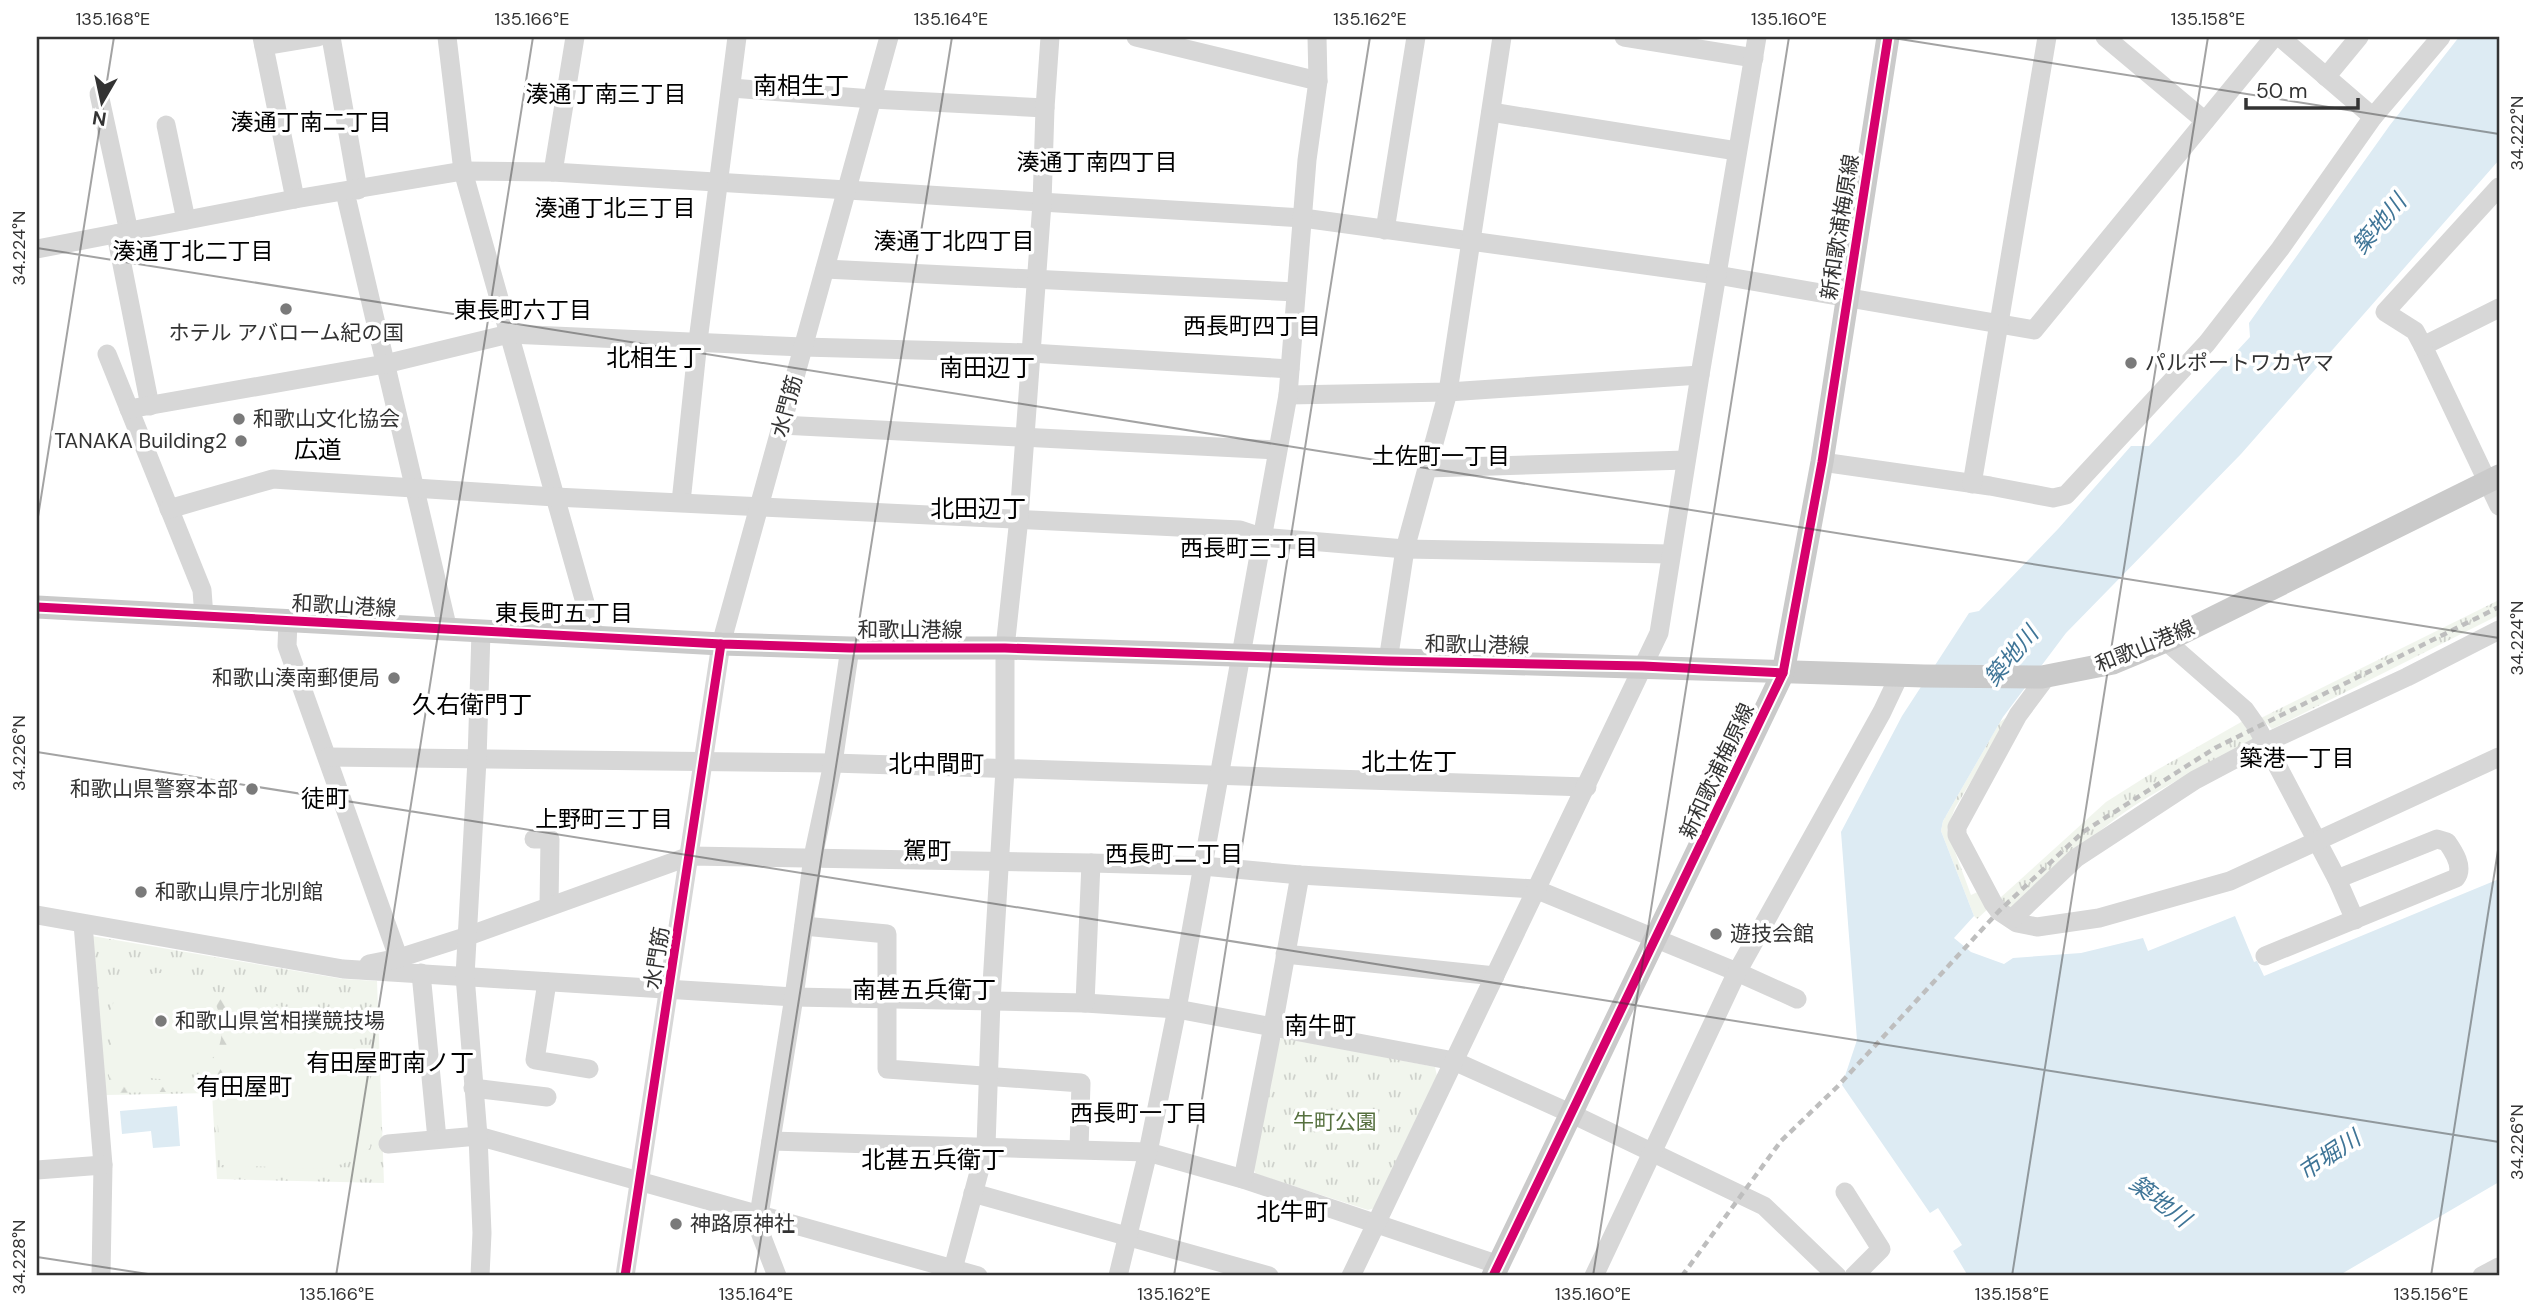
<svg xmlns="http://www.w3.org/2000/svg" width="2536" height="1313" font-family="'DM Sans','Noto Sans JP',sans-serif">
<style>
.grass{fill:url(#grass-tufts)}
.forest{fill:url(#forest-firs)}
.pitch{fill:#f1f5ed}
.water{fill:#ddebf3}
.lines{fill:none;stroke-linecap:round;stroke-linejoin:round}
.minor{stroke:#d7d7d7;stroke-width:19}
.major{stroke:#cacaca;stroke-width:23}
.rail{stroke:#bebebe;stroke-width:4.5;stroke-dasharray:7 5;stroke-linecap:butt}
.cycleway-casing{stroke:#fff;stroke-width:13}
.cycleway{stroke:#d6006c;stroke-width:9}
.ticks{fill:none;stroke:#333;stroke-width:2;stroke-opacity:0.45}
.poi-dot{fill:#7a7a7a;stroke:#fff;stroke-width:2.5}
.labels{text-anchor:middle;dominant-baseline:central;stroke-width:7;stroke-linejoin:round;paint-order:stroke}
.street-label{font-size:21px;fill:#333;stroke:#fff}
.poi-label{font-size:21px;fill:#333;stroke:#fff;text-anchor:start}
.park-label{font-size:21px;fill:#56703f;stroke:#fff}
.neighbourhood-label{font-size:23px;fill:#000;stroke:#fff}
.water-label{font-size:23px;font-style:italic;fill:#3f7597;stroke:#fff}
.quarter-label{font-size:24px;fill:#000;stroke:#fff}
.neatline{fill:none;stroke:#333;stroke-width:2.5}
.ticks-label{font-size:18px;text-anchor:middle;fill:#333}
</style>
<defs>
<pattern id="grass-tufts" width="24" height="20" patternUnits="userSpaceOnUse" patternTransform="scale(1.75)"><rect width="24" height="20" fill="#f1f5ed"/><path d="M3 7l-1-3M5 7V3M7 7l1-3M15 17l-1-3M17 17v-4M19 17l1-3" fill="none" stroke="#cfd2cc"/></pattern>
<pattern id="forest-firs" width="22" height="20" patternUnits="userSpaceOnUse" patternTransform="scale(1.75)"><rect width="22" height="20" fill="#f1f5ed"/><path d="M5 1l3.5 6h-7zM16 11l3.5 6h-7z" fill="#cfd2cc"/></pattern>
</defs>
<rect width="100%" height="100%" fill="#fff"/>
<!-- grass -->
<g class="grass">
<path d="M2499 600V615L2272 729 2261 718Z"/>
<path d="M2012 713 1955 808 1947 830 1971 895 1982 890 1990 907 1977 919 1974 916 1941 831 1943 821 2000 722Z"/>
<path d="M2243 721 2257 740C2212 762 2166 784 2125 812 2084 841 2049 876 2012 910L2000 898 2106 802 2155 771Z"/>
<path d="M92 936 343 979 377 981 384 1183 217 1179 212 1093 106 1095Z"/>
<path d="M1283 1037 1435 1067 1437 1076 1375 1208 1368 1210 1256 1174 1253 1168 1276 1043Z"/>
</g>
<!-- forest -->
<path class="forest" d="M211 991 230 994 226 1098H215L213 1091 109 1093V1072L117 1070C129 1078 142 1086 157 1087 191 1088 222 1063 222 1028 221 1015 215 1003 211 991Z"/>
<!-- pitch -->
<g class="pitch">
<circle cx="161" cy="1026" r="53"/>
<path d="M233 994 298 1011 337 1036 362 1059 372 1082 375 1106 370 1148 343 1164 320 1169 221 1165 216 1100H228Z"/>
</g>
<!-- water -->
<g class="water">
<path d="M2459 37H2499V160L2241 454 2066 633 2003 717 1943 821 1941 831 1974 916 1954 938 1971 952 2004 964 2013 958 2081 953 2143 938 2148 951 2235 916 2254 962 2257 961 2264 976 2499 879V1182L2338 1276H1968L1953 1251 1962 1245 1938 1208 1930 1213 1842 1085 1857 1040 1841 832 1902 716 1969 613 1979 611 2058 529 2131 446H2149L2250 337 2249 323 2390 125Z"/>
<path d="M177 1106 180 1146 153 1148 151 1131 122 1134 120 1111Z"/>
</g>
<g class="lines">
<!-- minor -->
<g class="minor">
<path d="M262 37 295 199"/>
<path d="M331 37 358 190"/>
<path d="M447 37 463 171 595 638"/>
<path d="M1136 37 1318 81"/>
<path d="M1624 37 1754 58"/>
<path d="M2105 37 2205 121"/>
<path d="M2280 37 2373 117 2441 37"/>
<path d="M264 46 318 37"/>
<path d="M2326 77 2359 37"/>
<path d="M731 88 872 99 1045 108"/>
<path d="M99 94 129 232"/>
<path d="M1491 112 1737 151"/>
<path d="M166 125 186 220"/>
<path d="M553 172 575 37"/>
<path d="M345 192 448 630"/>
<path d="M1385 230 1416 37"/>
<path d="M116 234 150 406"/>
<path d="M37 249 295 199 463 171 553 172 1303 218 1717 275 2034 330 2274 37"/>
<path d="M825 269 1296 292"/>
<path d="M2499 308 2423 346 2499 506"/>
<path d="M2423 346 2415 331 2385 312 2499 187"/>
<path d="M107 354 202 590 204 617"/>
<path d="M1288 395 1448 392 1700 375"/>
<path d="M129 409 385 364 509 334 803 347 1031 353 1290 369"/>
<path d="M781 425 1277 450"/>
<path d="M1822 462 1990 486 2053 498 2066 495 2207 343 2280 249 2373 117"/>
<path d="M1427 468 1686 460"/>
<path d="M1972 484 2047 37"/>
<path d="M681 502 698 341 737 37"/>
<path d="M169 509 273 479 555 497 1240 530 1261 537 1405 549 1671 554"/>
<path d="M288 621 287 646 402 968"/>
<path d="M2166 641 2245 710 2257 727 2337 879 2355 920"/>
<path d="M1388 661 1405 549 1448 392 1502 37"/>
<path d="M2047 676 2018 715 1957 827V835L1993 903 1999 911 2017 923 2037 927 2099 918 2230 881 2499 757"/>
<path d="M328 757 833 763 1587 787"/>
<path d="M534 839H550L549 906"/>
<path d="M37 915 343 969 794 997 1085 1003 1177 1009 1454 1061 1572 1114 1764 1206 1837 1276"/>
<path d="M2012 919 2076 858 2195 780 2265 743 2407 677 2499 630"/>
<path d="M83 924 103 1165 101 1276"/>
<path d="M804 926 887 934V1069L1081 1083 1079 1149"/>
<path d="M1285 954 1495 976"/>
<path d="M2265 956 2456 878C2464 867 2454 852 2447 842L2437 839 2337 879"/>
<path d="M369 964 399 958 468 936 690 856 1091 863 1203 866 1300 875 1535 889 1737 972 1797 999"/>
<path d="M421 973 437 1139"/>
<path d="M547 982 535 1060 589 1069"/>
<path d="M1085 1003 1091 863"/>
<path d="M473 1088 547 1097"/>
<path d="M771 1141 1148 1152 1243 1179 1499 1265"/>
<path d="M388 1144 478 1136 978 1276"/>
<path d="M37 1170 103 1165"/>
<path d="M1243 1179 1273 1026 1300 875"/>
<path d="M1845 1192 1881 1249 1854 1276"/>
<path d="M973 1193 1269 1276"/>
<path d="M953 1269 986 1146 991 1001 1005 769V648L1019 518 1042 203 1045 108 1050 37"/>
<path d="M480 1276 482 1233 478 1136 465 976 477 760 481 632"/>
<path d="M625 1276 721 644 889 37"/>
<path d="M777 1276 758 1227 759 1215 794 997 813 857 833 763 850 648"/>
<path d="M1118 1276 1148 1152 1177 1009 1288 395 1307 160 1318 81 1317 37"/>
<path d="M1351 1276 1659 633 1700 375 1757 37"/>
<path d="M1594 1276 1737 972 1882 712 1900 674"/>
<path d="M2482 1276 2499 1267"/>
</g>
<!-- major -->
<g class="major">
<path d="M37 607 721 644 850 648H1005L1924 676 2042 677 2113 663 2166 641 2499 476"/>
<path d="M1493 1276 1783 673 1822 462 1888 37"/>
</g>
<!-- rail -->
<path class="rail" d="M1682 1276 1781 1141 1837 1087 1999 911 2083 832 2215 748 2499 607"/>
<!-- cycleway casing -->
<g class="cycleway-casing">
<g id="cycleway">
<path d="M37 607 721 644 850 648H1005L1388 661 1643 666 1783 673"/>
<path d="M625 1276 721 644"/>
<path d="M1493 1276 1783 673 1822 462 1888 37"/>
</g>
</g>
<!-- cycleway -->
<use href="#cycleway" class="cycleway"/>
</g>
<!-- ticks -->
<path class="ticks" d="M1887 37 2499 134M37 248 2499 638M37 523 114 37M37 752 2499 1142M37 1257 161 1276M336 1276 533 37M755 1276 952 37M1174 1276 1370 37M1593 1276 1789 37M2012 1276 2208 37M2431 1276 2499 844"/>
<!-- markers -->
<g class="poi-dot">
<circle cx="286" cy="309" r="7"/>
<circle cx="2131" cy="363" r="7"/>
<circle cx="239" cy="419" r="7"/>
<circle cx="241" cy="441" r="7"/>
<circle cx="394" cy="678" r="7"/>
<circle cx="252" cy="789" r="7"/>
<circle cx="141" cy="892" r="7"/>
<circle cx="1716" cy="934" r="7"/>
<circle cx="161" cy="1021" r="7"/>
<circle cx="676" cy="1224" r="7"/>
</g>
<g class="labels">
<!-- street labels -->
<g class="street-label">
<text transform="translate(1840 227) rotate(-81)">新和歌浦梅原線</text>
<text transform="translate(787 406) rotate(-75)">水門筋</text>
<text transform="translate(344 606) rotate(3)">和歌山港線</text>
<text x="910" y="630">和歌山港線</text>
<text transform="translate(1477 645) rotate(1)">和歌山港線</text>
<text transform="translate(2145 646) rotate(-22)">和歌山港線</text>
<text transform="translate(1717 771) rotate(-65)">新和歌浦梅原線</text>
<text transform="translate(657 958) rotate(-81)">水門筋</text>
</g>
<!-- poi labels -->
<g class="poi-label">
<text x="286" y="333" text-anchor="middle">ホテル アバローム紀の国</text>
<text x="2145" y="363">パルポートワカヤマ</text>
<text x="253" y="419">和歌山文化協会</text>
<text x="227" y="441" text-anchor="end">TANAKA Building2</text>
<text x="380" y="678" text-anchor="end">和歌山湊南郵便局</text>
<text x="238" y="789" text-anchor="end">和歌山県警察本部</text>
<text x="155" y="892">和歌山県庁北別館</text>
<text x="1730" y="934">遊技会館</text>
<text x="175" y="1021">和歌山県営相撲競技場</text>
<text x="690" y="1224">神路原神社</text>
</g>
<!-- park labels -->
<g class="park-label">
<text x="1335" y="1122">牛町公園</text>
</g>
<!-- neighbourhood labels -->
<g class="neighbourhood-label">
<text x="606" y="94">湊通丁南三丁目</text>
<text x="311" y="122">湊通丁南二丁目</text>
<text x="1097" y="162">湊通丁南四丁目</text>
<text x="615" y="208">湊通丁北三丁目</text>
<text x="954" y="241">湊通丁北四丁目</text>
<text x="193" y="251">湊通丁北二丁目</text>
<text x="523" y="310">東長町六丁目</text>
<text x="1252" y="326">西長町四丁目</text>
<text x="1441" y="456">土佐町一丁目</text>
<text x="1249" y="548">西長町三丁目</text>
<text x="564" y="613">東長町五丁目</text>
<text x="2297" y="758">築港一丁目</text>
<text x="604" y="819">上野町三丁目</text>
<text x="1174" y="854">西長町二丁目</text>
<text x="1139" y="1113">西長町一丁目</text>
</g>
<!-- water labels -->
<g class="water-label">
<text transform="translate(2379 224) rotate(-50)">築地川</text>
<text transform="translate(2011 656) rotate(-50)">築地川</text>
<text transform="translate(2329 1155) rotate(-34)">市堀川</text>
<text transform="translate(2160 1201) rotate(37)">築地川</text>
</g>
<!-- quarter labels -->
<g class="quarter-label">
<text x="801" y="85">南相生丁</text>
<text x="654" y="357">北相生丁</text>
<text x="987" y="367">南田辺丁</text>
<text x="318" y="449">広道</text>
<text x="978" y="508">北田辺丁</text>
<text x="472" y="704">久右衛門丁</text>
<text x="1409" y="761">北土佐丁</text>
<text x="936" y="763">北中間町</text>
<text x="325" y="798">徒町</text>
<text x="927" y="850">駕町</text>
<text x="924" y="989">南甚五兵衛丁</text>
<text x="1320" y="1025">南牛町</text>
<text x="390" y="1062">有田屋町南ノ丁</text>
<text x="244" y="1086">有田屋町</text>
<text x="933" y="1159">北甚五兵衛丁</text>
<text x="1292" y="1211">北牛町</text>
</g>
</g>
<!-- border -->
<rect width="2536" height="1313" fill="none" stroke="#ffffff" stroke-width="77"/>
<!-- north arrow -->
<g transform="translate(102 102) rotate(189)" stroke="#ffffff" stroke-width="5" paint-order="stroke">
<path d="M0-5L12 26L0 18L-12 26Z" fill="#333333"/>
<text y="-10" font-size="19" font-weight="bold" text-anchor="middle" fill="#333333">N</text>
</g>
<!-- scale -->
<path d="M2246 98v10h112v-10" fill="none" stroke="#333333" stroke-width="3.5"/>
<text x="2256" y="98" font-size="21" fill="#333333" stroke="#ffffff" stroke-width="5" paint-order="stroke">50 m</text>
<rect x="38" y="38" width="2460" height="1236" class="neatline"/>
<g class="ticks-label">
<text x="113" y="25">135.168°E</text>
<text x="532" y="25">135.166°E</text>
<text x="951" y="25">135.164°E</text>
<text x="1370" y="25">135.162°E</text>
<text x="1789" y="25">135.160°E</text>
<text x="2208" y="25">135.158°E</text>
<text transform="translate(2517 133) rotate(-90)" y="6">34.222°N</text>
<text transform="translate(19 248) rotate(-90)" y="6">34.224°N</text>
<text transform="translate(2517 638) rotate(-90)" y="6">34.224°N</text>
<text transform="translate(19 753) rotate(-90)" y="6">34.226°N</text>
<text transform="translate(2517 1142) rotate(-90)" y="6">34.226°N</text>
<text transform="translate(19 1257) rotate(-90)" y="6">34.228°N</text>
<text x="337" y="1300">135.166°E</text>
<text x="756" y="1300">135.164°E</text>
<text x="1174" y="1300">135.162°E</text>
<text x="1593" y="1300">135.160°E</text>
<text x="2012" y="1300">135.158°E</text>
<text x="2431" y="1300">135.156°E</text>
</g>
</svg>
